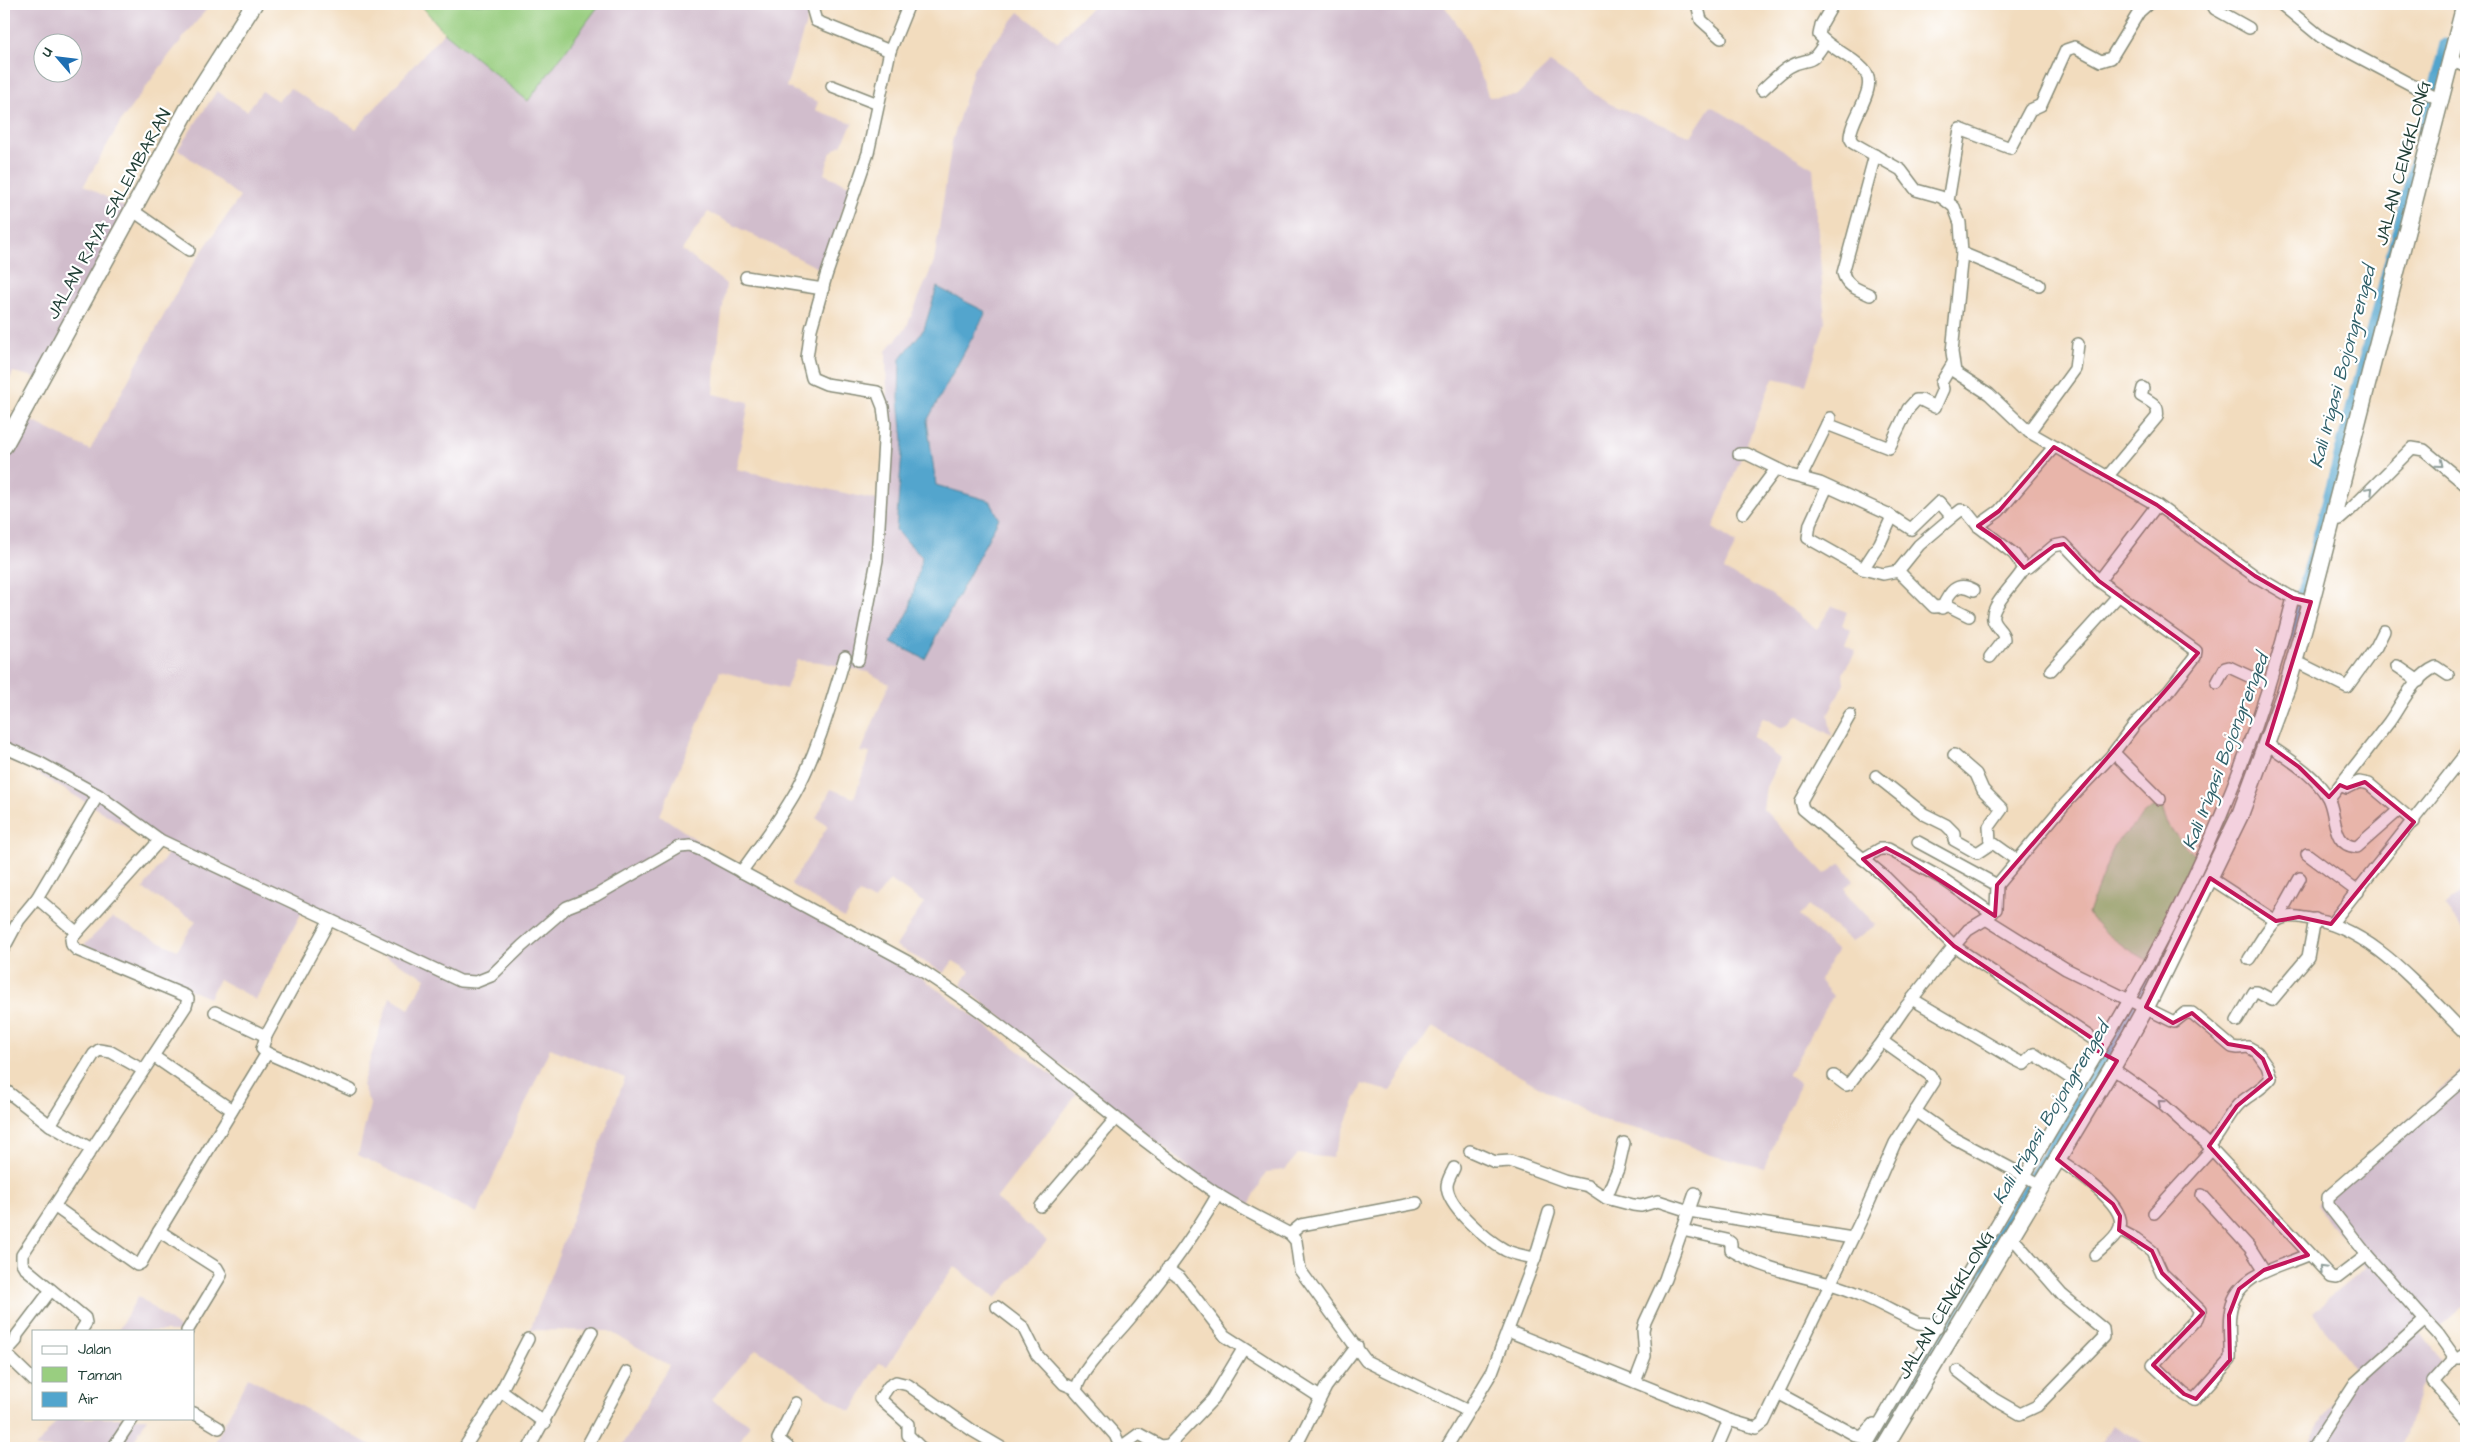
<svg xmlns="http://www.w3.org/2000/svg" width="2470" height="1452" font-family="'Architects Daughter',sans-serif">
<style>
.industrial{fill:#d1bdcc;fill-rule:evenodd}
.green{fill:#99ce80;stroke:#5c865a}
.water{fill:#52a5cd;stroke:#387180}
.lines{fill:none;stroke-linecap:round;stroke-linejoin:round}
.canal{stroke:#52a5cd;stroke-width:11}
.minor-casing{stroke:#888c79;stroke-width:14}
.secondary-casing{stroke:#888c79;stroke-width:19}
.minor{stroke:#fff;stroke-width:11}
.secondary{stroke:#fff;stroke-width:16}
.oneway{stroke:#8f9e9a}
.marked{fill:#c2185b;fill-opacity:0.2;stroke:#c2185b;stroke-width:4;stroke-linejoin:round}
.labels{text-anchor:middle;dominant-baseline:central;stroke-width:4.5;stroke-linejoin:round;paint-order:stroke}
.street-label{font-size:18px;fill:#1f3d34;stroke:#fff}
.water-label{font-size:19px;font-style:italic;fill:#31616a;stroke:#fff}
</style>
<rect width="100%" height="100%" fill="#fff"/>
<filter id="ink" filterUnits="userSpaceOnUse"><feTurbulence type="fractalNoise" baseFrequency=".02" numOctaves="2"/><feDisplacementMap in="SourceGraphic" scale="10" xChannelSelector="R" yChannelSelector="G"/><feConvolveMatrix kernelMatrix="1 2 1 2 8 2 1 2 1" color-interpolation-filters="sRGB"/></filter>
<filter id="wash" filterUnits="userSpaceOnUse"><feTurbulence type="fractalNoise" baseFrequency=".0096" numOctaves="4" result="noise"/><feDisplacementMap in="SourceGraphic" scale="20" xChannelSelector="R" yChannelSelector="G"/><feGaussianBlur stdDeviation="1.12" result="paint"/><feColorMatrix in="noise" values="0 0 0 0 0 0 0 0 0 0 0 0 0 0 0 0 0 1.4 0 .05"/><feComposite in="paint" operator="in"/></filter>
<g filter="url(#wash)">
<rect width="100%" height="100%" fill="#f2dcbe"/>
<!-- industrial -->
<g class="industrial">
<path d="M4 4H211L170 54 121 121 84 185 126 208 39 378 13 372 4 393ZM42 42H72V72H42Z"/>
<path d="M600 4H703L710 7 711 4H792L809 13 786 87 818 102 815 110 853 123 841 145 831 152 824 174 851 186 822 270 708 212 682 250 726 284 715 366 713 394 749 402 736 469 881 501 887 400 886 351 906 328 934 262 952 142 974 67 1019 12 1058 42 1094 4H1443L1463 32 1489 97 1517 95 1550 63 1610 104 1691 136 1711 106 1813 168 1825 322 1806 385 1773 378 1713 528 1736 543 1724 570 1769 593 1817 629 1832 606 1847 612 1842 625 1851 630 1845 645 1856 651 1843 673 1844 683 1828 715 1832 736 1797 715 1788 725 1782 728 1763 717 1753 738 1780 759 1766 787 1763 809 1825 874 1841 863 1854 881 1845 887 1847 895 1876 925 1852 942 1809 906 1799 916 1837 951 1819 980 1833 996 1788 1075 1800 1084 1764 1168 1710 1155 1666 1136 1599 1120 1432 1027 1390 1091 1362 1084 1332 1158 1298 1154 1285 1170 1266 1172 1247 1209 1207 1182 961 985 970 971 953 961 944 973 896 946 924 903 890 880 874 901 859 893 844 918 791 884 828 826 816 818 831 789 854 798 870 753 861 752 889 684 868 672 820 662 797 660 786 689 720 671 660 815 783 899 913 971 1077 1094 996 1199 1047 1241 996 1298 954 1266 887 1366 879 1363 851 1412 756 1349 711 1400 750 1424 736 1448H621L669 1365 609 1331 530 1330 625 1078 550 1048 477 1213 358 1155 370 1104 362 1085 390 997 409 1009 426 978 302 912 256 1000 219 979 209 998 84 945 112 918 177 950 196 921 143 889 169 852 37 773 4 758V464L30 420 90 450 187 273 240 197 178 149 217 91 247 111 262 91 278 101 290 88 356 129 444 32 528 100Z"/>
<path d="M2466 887V932L2444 906Z"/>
<path d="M2466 1066V1305L2437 1330 2418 1329 2441 1360 2421 1387 2401 1448H2305L2355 1369 2312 1312 2366 1267 2316 1205Z"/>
<path d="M138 1296 183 1331H118Z"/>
<path d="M248 1377 376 1448H212Z"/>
<path d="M59 1418H147L130 1448H35Z"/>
<path d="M2113 1425 2153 1448H2099Z"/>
</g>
<!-- green -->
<g class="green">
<path d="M420 4H600L528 101 444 32Z"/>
<path d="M2162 803C2162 822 2182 845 2197 857L2220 809 2233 815 2159 966C2138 956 2099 933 2088 913L2114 846 2144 814Z"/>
</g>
<!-- water -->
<path class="water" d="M937 287 986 312 927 421 936 485 990 501 999 518 925 659 892 643 909 611 922 557 896 530 903 440 899 399 900 359 924 329Z"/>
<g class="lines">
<!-- canal -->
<g class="canal">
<path d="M2285 647 2315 548 2446 44"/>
<path d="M1873 1448 2124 1024 2161 957 2175 924"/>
</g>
</g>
</g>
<g filter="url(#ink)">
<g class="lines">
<!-- minor casing -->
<g class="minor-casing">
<g id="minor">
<path d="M811 4 816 21 890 51"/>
<path d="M1697 4 1701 20 1721 38"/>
<path d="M1833 4 1821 25 1819 35C1831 49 1850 55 1863 69 1881 87 1850 117 1850 138L1853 143 1901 170 1916 190 1941 197 1954 207 1960 223 1962 253 1952 352 1955 372 1989 394 2029 432 2157 505 2255 576 2293 598 2311 602"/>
<path d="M2212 4 2215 9 2249 28"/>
<path d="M2281 4 2321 37 2440 100"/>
<path d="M2450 61 2466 66"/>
<path d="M832 86 878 104"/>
<path d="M1762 90C1770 83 1779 73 1789 67 1810 55 1809 69 1825 42"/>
<path d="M1948 201 1960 129 2010 148 2030 110 2041 105 2066 50 2075 47 2101 61 2111 58 2139 12 2148 4"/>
<path d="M132 210 189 250"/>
<path d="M1962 253 2039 285"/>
<path d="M746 277 823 289"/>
<path d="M1870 295C1858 289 1847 287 1843 273L1875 155"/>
<path d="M1827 424 1889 448 1908 409 1916 400H1921L1935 407 1943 389 1941 383 1953 363"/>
<path d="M2029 432 2075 369 2078 344"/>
<path d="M1739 454H1747L1790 475 1820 483 1888 514 1891 519 1880 543 1863 569"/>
<path d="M1801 477 1830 418"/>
<path d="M2107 477 2157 417C2160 404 2150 402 2141 396L2143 388"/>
<path d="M1827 487 1810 524 1808 538 1863 569 1883 574 1898 571 1919 545 1952 517"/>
<path d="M1743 513 1776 469"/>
<path d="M1888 514 1911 529 1939 502 1952 517 1961 510 1966 511 1978 526 2014 554 2024 568"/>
<path d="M2333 520 2340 519 2349 511 2412 448 2424 450 2466 485"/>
<path d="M1978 526 1999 511 2054 447"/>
<path d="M1898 571 1934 607 1949 606 1969 616"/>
<path d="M2099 581 2157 505"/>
<path d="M1942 608C1949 593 1956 580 1974 590"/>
<path d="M858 660 877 560 885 424 883 407 877 392 826 384 812 378 807 358 811 329 826 276 868 153 890 51 909 4"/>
<path d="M2295 661 2347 687 2376 647 2384 631"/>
<path d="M2397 666 2419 681"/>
<path d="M2051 670 2119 595"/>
<path d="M2217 683 2225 668 2229 667 2268 685"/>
<path d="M1850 715 1801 801 1803 809 1885 877 1954 946 2102 1045"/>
<path d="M2267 744C2287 758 2316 775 2328 798 2337 815 2331 846 2357 847L2399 810"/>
<path d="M4 747 40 763 98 795 160 840 460 981 476 982 491 976 522 946 567 907 595 896 680 847 691 846 703 851 908 962C1018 1030 1111 1121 1217 1194 1240 1209 1266 1221 1290 1234L1296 1241 1300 1270 1366 1361 1468 1411"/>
<path d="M2114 753 2160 799"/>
<path d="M1954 755 1976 774 1983 790 2002 809 1989 827 1990 841 2018 861"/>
<path d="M1876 776 1924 814 1946 825 1954 833V840L1977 853 1992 843"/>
<path d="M2340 785 2347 788 2359 782 2369 784 2414 822"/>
<path d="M2329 799C2349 774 2369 748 2389 722 2402 704 2413 677 2436 667L2448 675"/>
<path d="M1918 842 1997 885"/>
<path d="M2307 854 2358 892"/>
<path d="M1863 859 1880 849H1888L1943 879 1991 913"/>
<path d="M741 872C760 846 779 821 795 793 818 751 831 703 845 657"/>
<path d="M2210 878 2276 921 2300 878"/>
<path d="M37 898 76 932"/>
<path d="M1986 919 2066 969 2174 1022 2185 1013H2192L2232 1047 2238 1048 2248 1047 2257 1052 2267 1066 2271 1078C2262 1090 2248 1095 2238 1105 2226 1118 2221 1134 2209 1146"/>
<path d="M2331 924 2466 753"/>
<path d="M4 948 19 920 37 898 98 795"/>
<path d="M2249 959C2257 948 2265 931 2275 922 2283 915 2296 916 2305 918 2373 927 2420 989 2466 1034"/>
<path d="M1912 999 2014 1059 2024 1064 2034 1054 2079 1084"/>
<path d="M215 1012 266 1036"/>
<path d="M2237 1021 2254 992H2257L2272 1000 2308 957 2315 919"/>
<path d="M267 1053 351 1090"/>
<path d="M153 1056 232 1110"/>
<path d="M2112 1068 2159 1101 2206 1143 2331 1277 2337 1278 2367 1255"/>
<path d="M1834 1076 1846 1085 1849 1084 1882 1041"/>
<path d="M4 1089 50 1125 90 1148"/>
<path d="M50 1125 94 1054 99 1050 111 1052 143 1070"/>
<path d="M1470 1151 1495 1162 1510 1161 1565 1181 1588 1186 1606 1198 1633 1205 1641 1206 1658 1201 1689 1211 1852 1238"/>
<path d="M2057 1159C2073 1169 2127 1205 2120 1227 2117 1238 2103 1247 2095 1255"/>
<path d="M1454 1168C1452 1173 1447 1180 1447 1186 1447 1207 1488 1241 1505 1250 1515 1255 1525 1256 1535 1258"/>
<path d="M2041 1185 2025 1176C2058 1116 2096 1059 2129 1000 2200 875 2260 737 2293 598"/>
<path d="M2202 1195 2250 1248 2264 1270"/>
<path d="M1606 1198 1618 1169 1624 1143"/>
<path d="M54 1206 137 1265 141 1263 159 1231 217 1268 221 1275 187 1331"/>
<path d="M1041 1206 1116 1118"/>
<path d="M2154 1213 2212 1149"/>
<path d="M1682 1230 1727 1240 1731 1243V1250C1761 1268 1797 1275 1830 1284 1861 1292 1890 1310 1918 1323L1930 1324 1937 1328"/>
<path d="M2119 1230 2136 1239 2152 1251 2162 1273 2200 1310 2197 1318 2153 1365 2184 1394 2194 1400 2230 1360C2231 1345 2228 1329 2230 1314 2234 1274 2278 1268 2308 1255"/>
<path d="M159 1231 267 1053 262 1049 266 1036 329 921"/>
<path d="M1290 1234 1301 1225 1417 1203"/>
<path d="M1167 1269 1180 1278 1225 1336 1320 1397"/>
<path d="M997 1307 1023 1327 1037 1355 1064 1384 1076 1389"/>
<path d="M2425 1320 2438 1334 2453 1355 2452 1361 2433 1382 2466 1419"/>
<path d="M81 1331 86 1323 85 1318 25 1268 22 1263V1255L186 1006 188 999 186 996 77 950 72 945 71 939 160 840"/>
<path d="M1508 1331 1729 1420 1756 1428 1764 1422 1863 1216 1895 1143 1934 1082 1930 1075 1882 1041 1904 1009 1954 946 1968 930 1986 919 1996 909 1997 885 2063 806 2111 756 2135 724 2169 691 2195 657 2196 651 2099 581 2064 544 2054 546 2029 567 2024 568C2018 581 1990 605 1993 619 1994 627 2004 631 2004 639L1990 657"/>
<path d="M5 1353 34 1381"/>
<path d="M4 1354 16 1341 17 1335 51 1290"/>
<path d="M2453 1358H2460L2466 1354"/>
<path d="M1958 1371 1994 1399 2020 1414 2037 1406 2104 1337 2103 1329 2062 1295 2011 1236"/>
<path d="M1635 1382 1645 1356 1643 1330 1645 1322 1665 1279 1695 1193"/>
<path d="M501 1391 545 1423"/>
<path d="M1778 1393 1857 1436 1862 1437 1874 1424"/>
<path d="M194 1413 219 1428"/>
<path d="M1121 1447 1139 1434 1161 1446 1169 1445 1213 1399 1243 1349"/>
<path d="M113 1448 133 1418"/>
<path d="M464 1448 501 1391 528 1339"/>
<path d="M529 1448 592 1332"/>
<path d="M586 1448 627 1372"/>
<path d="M789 1448 778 1439 796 1403"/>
<path d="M921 1448 908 1435V1424L880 1399 889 1386 896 1382 908 1385 973 1431 1002 1448"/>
<path d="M1121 1448 1115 1435 1076 1391C1079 1370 1117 1335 1131 1317 1162 1279 1194 1237 1218 1194"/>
<path d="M1295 1448 1326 1387 1357 1346"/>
<path d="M1446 1448 1492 1372 1535 1258 1549 1212"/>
<path d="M1717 1448 1729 1420"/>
<path d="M1865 1448 2025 1176 1952 1137 1915 1111"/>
<path d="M2313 1448 2355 1383 2425 1320 2367 1255 2328 1205V1197L2466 1077"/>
</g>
</g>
<!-- secondary casing -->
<g class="secondary-casing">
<g id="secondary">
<path d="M4 446 191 103 254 4"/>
<path d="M1884 1448 2112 1068 2146 1007 2240 815 2287 687 2311 602 2465 4"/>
</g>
</g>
<!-- minor -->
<use href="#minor" class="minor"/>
<!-- secondary -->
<use href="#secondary" class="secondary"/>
</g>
<!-- one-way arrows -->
<defs><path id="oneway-chevron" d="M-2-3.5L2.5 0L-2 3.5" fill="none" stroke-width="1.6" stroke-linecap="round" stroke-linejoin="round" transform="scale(1.25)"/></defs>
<g class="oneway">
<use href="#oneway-chevron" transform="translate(2440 464) rotate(39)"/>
<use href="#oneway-chevron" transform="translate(2370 490) rotate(-46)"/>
<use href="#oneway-chevron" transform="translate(2161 1103) rotate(-140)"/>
<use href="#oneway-chevron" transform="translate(2275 1219) rotate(-132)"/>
<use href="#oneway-chevron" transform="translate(2322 1269) rotate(-135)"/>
</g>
</g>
<!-- marked area -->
<path class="marked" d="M2054 447 2157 505 2255 576 2293 598 2311 602 2267 744 2299 767 2329 797 2340 785 2347 788 2365 782 2414 822 2331 924 2299 917 2276 921 2210 878 2146 1007 2173 1023 2192 1013 2228 1044 2251 1048 2263 1059 2271 1078 2237 1106 2209 1146 2308 1255 2264 1270 2239 1289 2229 1315 2230 1360 2196 1399 2184 1394 2153 1365 2203 1313 2162 1273 2152 1251 2119 1230 2120 1216 2113 1204 2057 1159 2117 1061 2098 1051 2102 1045 1954 946 1863 859 1886 848 1907 859 1995 916 1997 885 2198 653 2099 581 2064 544 2054 546 2024 568 2000 541 1978 526 1999 511Z"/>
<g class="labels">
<!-- street labels -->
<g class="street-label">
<text transform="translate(2403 163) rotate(-75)">JALAN CENGKLONG</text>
<text transform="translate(109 214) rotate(-61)">JALAN RAYA SALEMBARAN</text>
<text transform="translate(1946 1305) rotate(-59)">JALAN CENGKLONG</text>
</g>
<!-- water labels -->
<g class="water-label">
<text transform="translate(2343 367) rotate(-75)">Kali Irigasi Bojongrenged</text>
<text transform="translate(2226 752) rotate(-69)">Kali Irigasi Bojongrenged</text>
<text transform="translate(2051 1113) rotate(-59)">Kali Irigasi Bojongrenged</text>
</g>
</g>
<!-- margin -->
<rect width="2470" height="1452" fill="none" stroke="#fff" stroke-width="20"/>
<!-- legend -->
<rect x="32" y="1330" width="162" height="90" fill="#ffffff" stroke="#a5b1ae"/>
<rect x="42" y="1346" width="25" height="8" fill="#ffffff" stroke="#a5b1ae"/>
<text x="78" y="1354" font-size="15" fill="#1f3d34">Jalan</text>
<rect x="42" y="1367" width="25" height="15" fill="#99ce80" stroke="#a5b1ae"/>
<text x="78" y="1380" font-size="15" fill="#1f3d34">Taman</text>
<rect x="42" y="1392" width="25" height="15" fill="#52a5cd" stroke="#a5b1ae"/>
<text x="78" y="1404" font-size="15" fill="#1f3d34">Air</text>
<!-- north arrow -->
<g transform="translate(58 58) rotate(298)"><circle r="24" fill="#ffffff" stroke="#a5b1ae"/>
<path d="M0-4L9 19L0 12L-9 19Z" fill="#1f6fb2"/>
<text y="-8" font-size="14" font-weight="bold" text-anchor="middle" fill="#1f3d34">U</text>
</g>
</svg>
